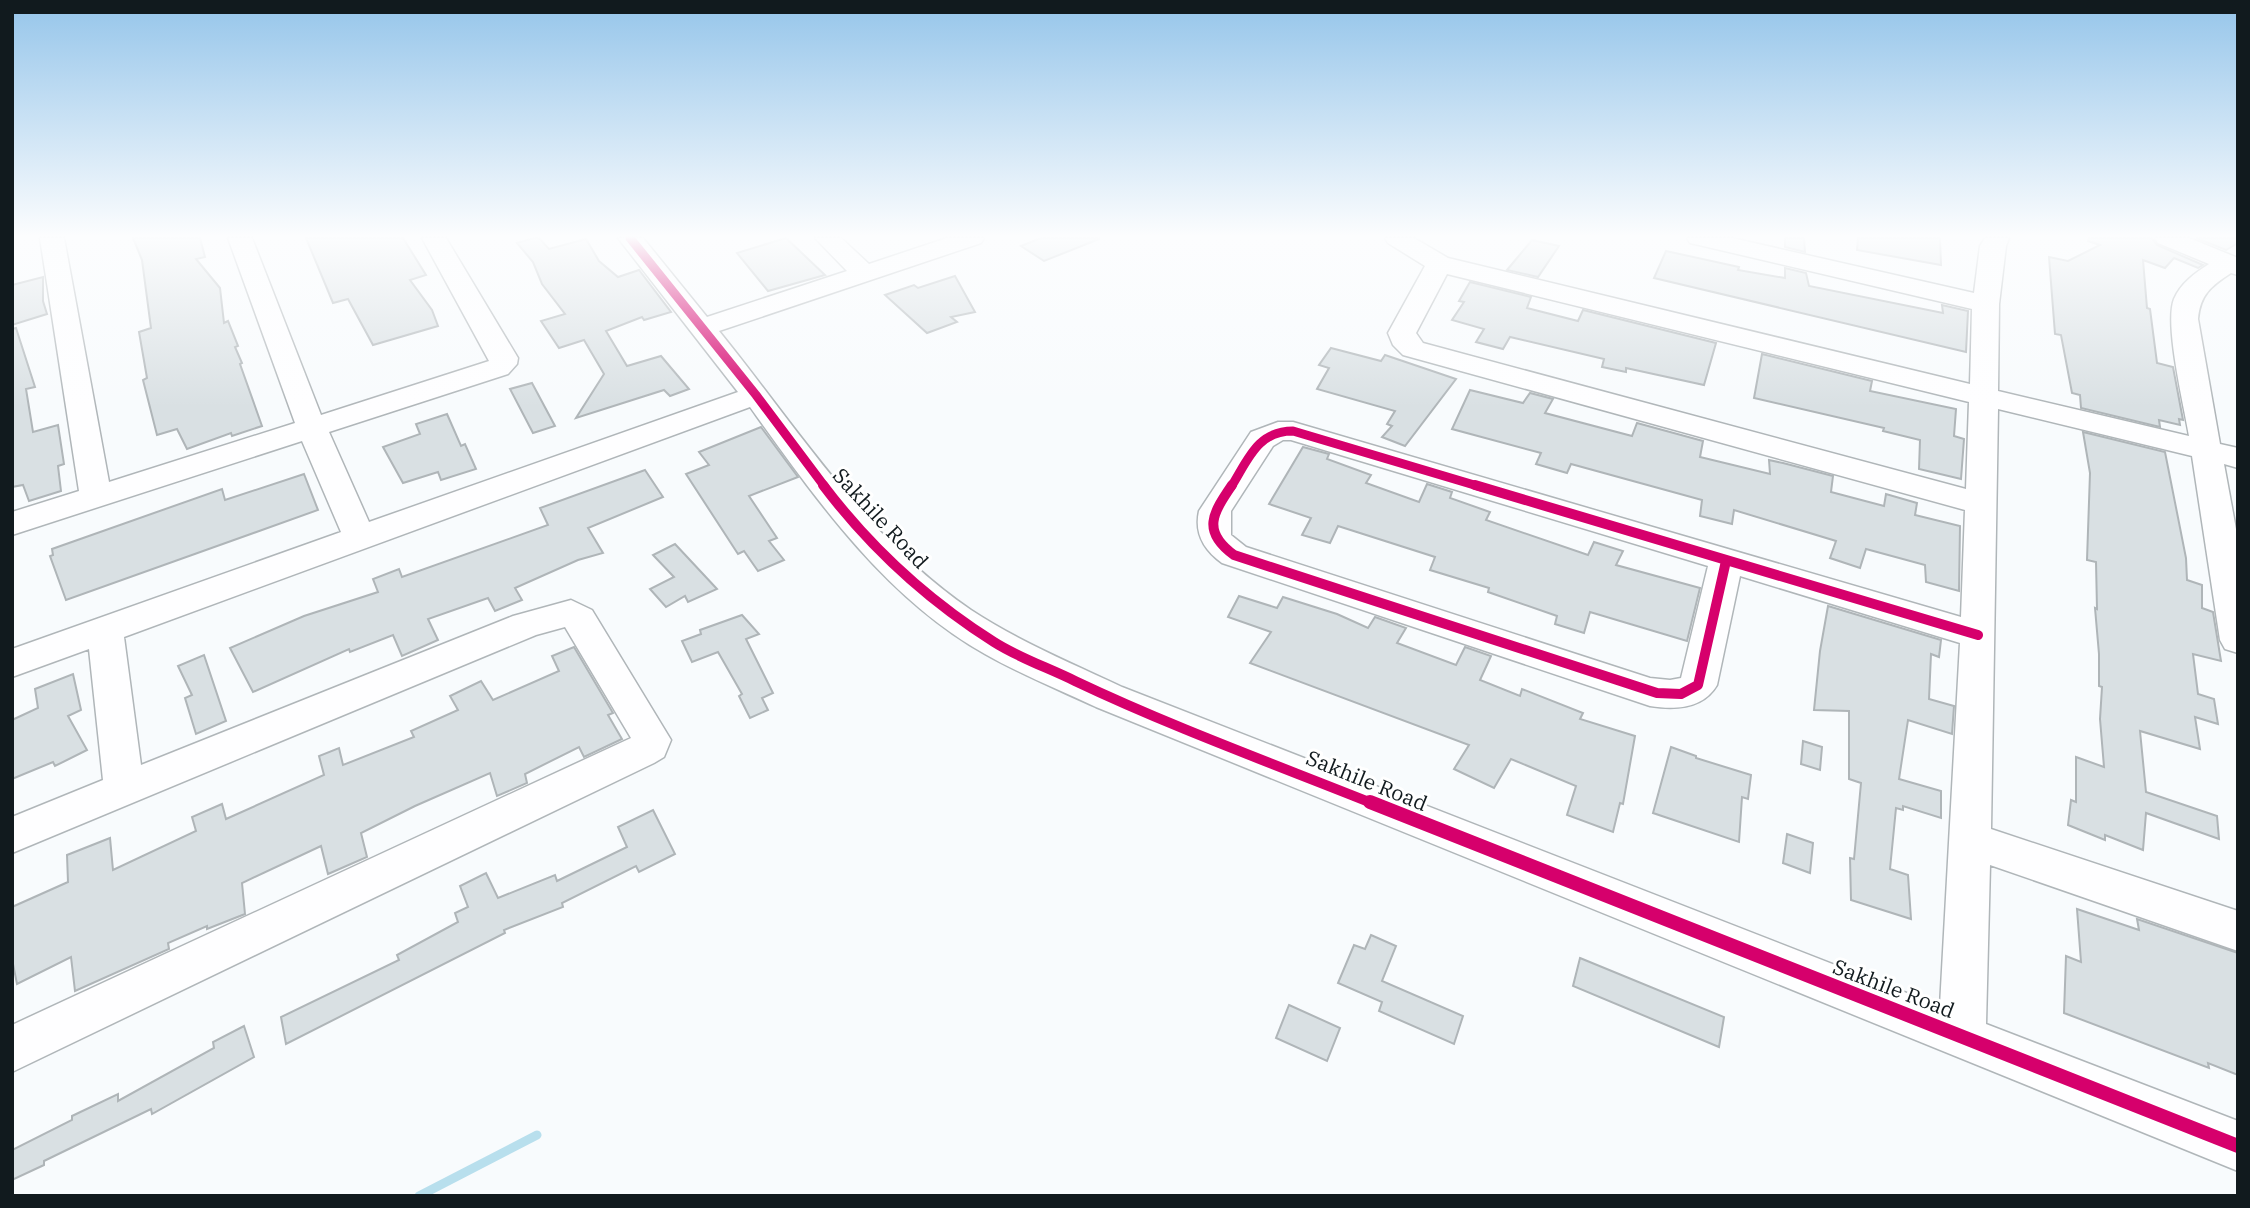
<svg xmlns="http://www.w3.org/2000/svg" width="2250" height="1208" font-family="'IBM Plex Serif',serif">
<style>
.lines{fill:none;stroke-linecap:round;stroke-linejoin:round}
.stream{stroke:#b8dfed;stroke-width:9}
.building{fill:#d9e0e3;stroke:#afb5b8;stroke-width:2}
.minor-casing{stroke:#b0b6b9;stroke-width:3}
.minor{fill:#fefeff;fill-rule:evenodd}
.cycleway-far2-casing{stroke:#fff;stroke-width:12}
.cycleway-far1-casing{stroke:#fff;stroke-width:15}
.cycleway-casing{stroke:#fff;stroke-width:18}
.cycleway-far2{stroke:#d6006c;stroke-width:9}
.cycleway-far1{stroke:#d6006c;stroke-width:10}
.cycleway{stroke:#d6006c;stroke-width:14}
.labels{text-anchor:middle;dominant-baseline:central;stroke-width:6;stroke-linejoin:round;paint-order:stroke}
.street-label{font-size:21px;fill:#111a1e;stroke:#fff}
</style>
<rect width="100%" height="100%" fill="#f8fbfd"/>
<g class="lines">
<!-- stream -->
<path class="stream" d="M419 1196 537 1135"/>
</g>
<!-- building -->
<g class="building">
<path d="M133 238H200L205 257 196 259 220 288 224 323 228 321 238 346 235 347 242 363 240 364 262 426 232 436 231 433 187 449 177 429 157 435 143 380 147 378 139 332 151 328 142 260Z"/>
<path d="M306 238H403L426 275 410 280 432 310 438 326 373 345 348 299 333 303Z"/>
<path d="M534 238H539L549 249 586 239 599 261 618 277 639 270 671 312 644 320 642 317 606 331 627 366 661 356 689 389 670 396 664 390 576 418 604 374 584 340 559 348 541 321 565 314 542 284 533 262 517 243Z"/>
<path d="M786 238 825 275 768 291 737 253Z"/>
<path d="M1041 238H1099V239L1044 261 1021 246Z"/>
<path d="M1785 238H1804L1805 252 1785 247Z"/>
<path d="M1858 238H1940L1941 265 1857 250Z"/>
<path d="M2089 238H2152L2157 245 2203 265 2198 268 2174 258 2165 268 2143 260 2147 308 2150 309 2157 363 2173 367 2183 420 2179 419 2180 425 2159 420 2160 427 2081 408 2080 395 2072 393 2061 335 2055 334 2049 257 2068 261 2100 245 2088 241Z"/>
<path d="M2196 238H2238V243L2226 250Z"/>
<path d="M1532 240 1559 246 1538 277 1507 270Z"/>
<path d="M1666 251 1739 267 1738 270 1785 278V268L1806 273 1809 286 1943 313 1942 305 1968 311 1966 352 1654 278Z"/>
<path d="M955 276 975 312 951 317 957 322 927 333 885 295 914 285 918 288Z"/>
<path d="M43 277V301L47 314 12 325V285Z"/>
<path d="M1470 282 1531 297 1527 308 1578 321 1583 310 1716 343 1704 385 1626 368V372L1602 367 1604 359 1510 337 1503 349 1476 342 1484 329 1452 320 1464 302 1459 301Z"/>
<path d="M16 328 35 387 26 389 33 432 58 425 64 464 58 466 61 491 29 501 23 485 12 487V329Z"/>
<path d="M1331 348 1381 361 1385 355 1456 379 1405 446 1382 437 1392 426 1387 424 1395 411 1317 389 1329 368 1319 365Z"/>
<path d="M1762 354 1872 381 1870 391 1956 409 1954 436 1964 439 1961 479 1919 469 1920 440 1883 431 1884 428 1754 398Z"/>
<path d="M532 383 555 426 533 433 510 389Z"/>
<path d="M1470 390 1523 403 1530 393 1553 399 1545 413 1632 436 1637 423 1703 441 1700 457 1770 474 1769 460 1783 463 1833 476 1831 492 1884 506 1886 494 1917 503 1915 515 1960 526 1959 591 1926 582 1925 565 1866 549 1860 568 1830 558 1836 541 1734 510 1732 524 1700 516 1702 500 1571 464 1567 473 1536 464 1541 453 1452 429Z"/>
<path d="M447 414 461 446 465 444 476 469 441 480 438 472 403 483 383 447 420 434 416 424Z"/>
<path d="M761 427 798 477 749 496 777 538 769 541 784 560 758 571 744 551 738 554 686 474 709 465 699 452Z"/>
<path d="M2083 432 2165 452 2186 558 2187 580 2202 585V608L2213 612 2221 661 2193 654 2198 694 2214 699 2218 724 2195 717 2200 749 2140 731 2146 792 2217 816 2219 839 2146 813 2143 850 2105 835V840L2068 825 2071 800 2076 802V757L2104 767 2100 719 2102 687 2099 686V654L2095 608 2097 609 2096 562 2087 560 2090 473Z"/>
<path d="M1303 447 1329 454 1327 459 1371 475 1366 483 1419 502 1427 484 1452 492 1450 498 1490 512 1486 520 1588 555 1594 542 1623 551 1616 565 1700 588 1687 641 1590 612 1584 633 1555 624 1557 616 1488 592 1489 588 1430 570 1435 557 1338 526 1330 543 1302 535 1311 518 1269 504Z"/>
<path d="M645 470 663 497 588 528 603 553 578 560 515 588 522 600 495 611 488 598 428 619 438 640 402 656 393 635 350 652 349 649 253 692 230 648 304 616 378 592 373 579 399 569 402 577 548 525 540 508Z"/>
<path d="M304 474 318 510 66 600 50 556 53 555 52 549 222 489 225 500Z"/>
<path d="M675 544 717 589 688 602 685 596 666 607 650 589 674 577 653 555Z"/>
<path d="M1239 596 1277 608 1283 597 1337 614 1368 628 1375 617 1406 628 1397 643 1456 665 1465 647 1491 656 1480 680 1520 696 1522 689 1583 713 1580 719 1635 736 1623 804 1620 803 1613 832 1567 815 1576 786 1511 759 1494 788 1454 769 1469 745 1250 663 1271 632 1228 617Z"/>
<path d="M1828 606 1941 640 1939 657 1931 654 1929 699 1954 706 1952 734 1908 720 1899 779 1941 791V818L1903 806V810L1896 808 1890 869 1908 875 1911 919 1851 900 1850 858 1854 859 1861 783 1849 779V711L1814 710 1820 651Z"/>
<path d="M742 615 759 634 746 639 773 693 762 698 768 710 750 718 739 696 742 694 718 652 692 662 682 641 701 634 700 630Z"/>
<path d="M574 647 613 713 608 715 622 739 584 757 579 747 525 774 527 783 497 796 490 773 415 806 361 833 367 857 328 874 321 846 242 883 245 914 207 929V926L168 943 169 949 75 991 71 957 17 984 12 959V907L68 882 67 855 110 838 113 870 196 831 192 817 222 804 226 819 324 775 319 756 339 748 343 765 414 737 411 731 458 710 450 696 481 681 493 700 559 671 552 656Z"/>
<path d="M204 655 226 721 196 734 185 698 192 695 178 666Z"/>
<path d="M73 674 81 710 68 716 87 750 55 766 53 762 12 779V720L38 708 35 689Z"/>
<path d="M1803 741 1822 747 1820 770 1801 764Z"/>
<path d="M1671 747 1696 756V758L1751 775 1748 799 1742 797 1739 842 1653 813Z"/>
<path d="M653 810 675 854 639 872 636 866 562 903 563 907 504 930 505 933 286 1044 281 1017 399 960 397 955 458 922 455 913 468 907 460 886 486 873 498 898 555 875 557 881 627 847 618 827Z"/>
<path d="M1787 834 1813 843 1810 873 1783 863Z"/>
<path d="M2077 909 2139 930 2137 919 2238 953V1075L2208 1063 2209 1068 2064 1013 2066 956 2081 962Z"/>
<path d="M1371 935 1396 946 1382 981 1463 1016 1454 1044 1379 1011 1382 1002 1338 983 1354 945 1365 949Z"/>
<path d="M1580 958 1724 1017 1719 1047 1573 986Z"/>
<path d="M1289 1005 1340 1028 1327 1061 1276 1038Z"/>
<path d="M244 1026 254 1057 152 1114 151 1109 44 1161V1165L12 1180V1150L72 1120V1116L118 1094V1101L214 1048 213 1042Z"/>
</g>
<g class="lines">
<!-- minor casing -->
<g class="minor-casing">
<path id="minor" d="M40 238H64L109 482 295 423 228 238H252L321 415 489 361 422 238H446L518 358 517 364 508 374 329 432 369 522 738 392 618 238H643L707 317 847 271 815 238H841L869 264 947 238H984L981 243 719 331C797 427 866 539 971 610 1018 641 1071 663 1122 687L1940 1006 1960 643 1740 576 1717 685C1703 709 1675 710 1650 706L1222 563C1204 550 1194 534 1199 511L1251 432 1278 422H1293L1961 617 1965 510 1403 355 1393 345 1388 333 1425 266 1388 243 1385 238H1414L1448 258 1970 384 1972 309 1699 245 1690 243 1687 238H1732L1974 293 1980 246 1985 238H2009L2006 246 1999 304 1998 391 2189 436C2184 406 2164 324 2174 299 2181 283 2195 273 2209 264L2158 243 2155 238H2189L2238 258V275L2231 273C2211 286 2200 295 2198 319L2220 444 2238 448V468L2224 464 2238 540V653L2225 649 2220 640 2192 456 1998 409 1991 829 2238 911V951L1990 865 1986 1024 2238 1121V1171L1096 707C1059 690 1020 674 985 654 884 597 816 499 750 407L124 637 141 765 513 616 571 600 592 610 671 740 664 757 654 763 12 1072V1025L631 738 565 627 536 635 12 853V817L103 780 89 649 12 677V649L341 532 302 441 12 535V512L79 491ZM1447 274 1969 402 1966 489 1423 343 1416 333ZM1283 440H1291L1708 566 1681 678 1670 680 1650 678 1246 547 1231 535V511L1273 446Z"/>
</g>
<!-- minor -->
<use href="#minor" class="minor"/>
<!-- cycleway-far2 casing -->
<g class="cycleway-far2-casing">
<g id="cycleway-far2">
<path d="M630 238 756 395 825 487"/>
<path d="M1231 487C1248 460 1257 431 1293 431L1481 487"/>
</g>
</g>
<!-- cycleway-far1 casing -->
<g class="cycleway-far1-casing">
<g id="cycleway-far1">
<path d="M823 485C870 547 929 601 994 642 1019 658 1049 668 1075 681 1172 727 1274 764 1374 804"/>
<path d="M1232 485C1213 513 1201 531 1234 555L1657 693 1681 694 1698 685 1726 561"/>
<path d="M1475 485 1978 635"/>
</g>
</g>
<!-- cycleway casing -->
<g class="cycleway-casing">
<path id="cycleway" d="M1370 802 2238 1146"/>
</g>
<!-- cycleway-far2 -->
<use href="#cycleway-far2" class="cycleway-far2"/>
<!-- cycleway-far1 -->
<use href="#cycleway-far1" class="cycleway-far1"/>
<!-- cycleway -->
<use href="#cycleway" class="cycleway"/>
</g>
<!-- sky -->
<linearGradient id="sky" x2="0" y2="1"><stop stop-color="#95c5ea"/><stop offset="0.58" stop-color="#fcfdfe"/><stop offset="1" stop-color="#fcfdfe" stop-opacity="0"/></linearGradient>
<rect width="2250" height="407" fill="url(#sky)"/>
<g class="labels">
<!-- street labels -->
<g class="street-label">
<text transform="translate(881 518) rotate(47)">Sakhile Road</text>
<text transform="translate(1367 780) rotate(22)">Sakhile Road</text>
<text transform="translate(1894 988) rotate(21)">Sakhile Road</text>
</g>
</g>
<!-- border -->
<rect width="2250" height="1208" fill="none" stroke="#111a1e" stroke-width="28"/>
</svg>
